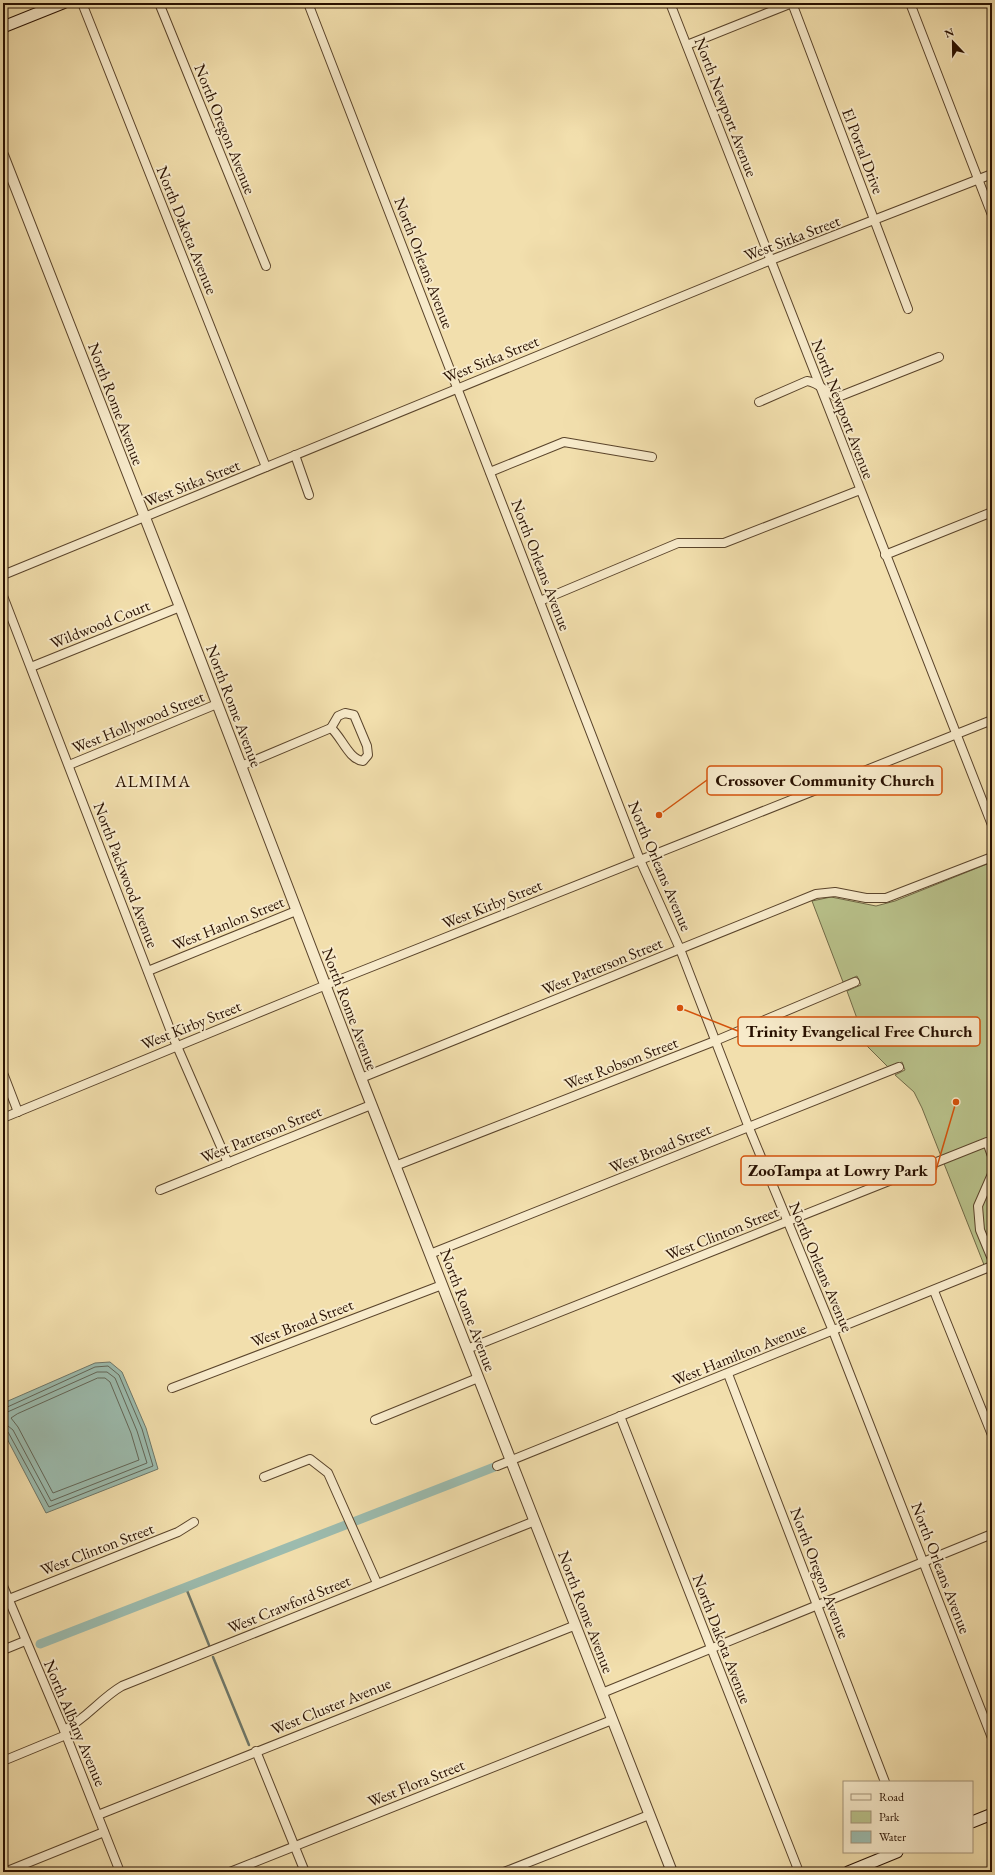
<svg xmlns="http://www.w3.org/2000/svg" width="995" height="1875" font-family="'EB Garamond',serif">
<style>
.green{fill:#b9c28b;stroke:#706946}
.water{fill:#9cbcaf;stroke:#6e7769}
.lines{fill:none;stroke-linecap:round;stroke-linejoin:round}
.shore{stroke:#626658;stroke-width:1}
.stream{stroke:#6e7769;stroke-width:2.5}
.canal{stroke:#9cbcaf;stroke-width:9}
.minor-casing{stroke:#5a442b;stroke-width:10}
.tertiary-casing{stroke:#5a442b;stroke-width:12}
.secondary-casing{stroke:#281000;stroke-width:13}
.minor{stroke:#f7eaca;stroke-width:8}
.tertiary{stroke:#f7eaca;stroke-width:10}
.secondary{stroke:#f7eaca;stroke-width:11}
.labels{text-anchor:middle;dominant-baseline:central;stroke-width:4;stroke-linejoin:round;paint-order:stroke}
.street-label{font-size:16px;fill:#281000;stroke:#f7eaca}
.neighbourhood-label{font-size:17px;letter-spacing:1px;fill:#281000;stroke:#f7eaca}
.leader{fill:none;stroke:#d5520b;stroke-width:1.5}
.callout-dot{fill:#d5520b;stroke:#f7eaca;stroke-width:1.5}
.callout{fill:#f7eaca;stroke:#d5520b;stroke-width:1.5}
.callout-label{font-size:17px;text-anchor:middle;font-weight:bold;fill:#281000}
</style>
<rect width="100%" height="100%" fill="#f2dfad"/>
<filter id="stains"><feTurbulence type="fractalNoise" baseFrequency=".005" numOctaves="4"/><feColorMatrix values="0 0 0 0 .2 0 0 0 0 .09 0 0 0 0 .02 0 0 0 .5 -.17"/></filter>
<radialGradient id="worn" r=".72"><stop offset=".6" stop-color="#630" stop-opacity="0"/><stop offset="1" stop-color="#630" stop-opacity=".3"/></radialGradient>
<!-- green -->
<path class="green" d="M992 862V1285L922 1108 914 1092 895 1075 905 1070 902 1062 888 1067 867 1046 847 991 861 985 857 976 843 982 812 901 831 897 876 906 895 901Z"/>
<!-- water -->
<path class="water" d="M110 1362 122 1372 146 1428 158 1469 46 1513 3 1431V1406L8 1401 95 1363Z"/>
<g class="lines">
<!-- shore -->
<g class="shore">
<path d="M98 1378H105L110 1382 131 1433 139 1460 53 1493 18 1427 11 1418 17 1414Z"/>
<path d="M3 1409 95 1367 108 1366 119 1375 142 1429 153 1466 49 1507 8 1432 3 1430"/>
<path d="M3 1414 97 1372H107L115 1378 137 1431 147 1463 51 1501 13 1430 8 1426 3 1425"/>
</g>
<!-- stream -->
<g class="stream">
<path d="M186 1588 209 1645"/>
<path d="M213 1657 249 1745"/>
</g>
<!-- canal -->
<path class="canal" d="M40 1644 497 1466"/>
<!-- minor casing -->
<g class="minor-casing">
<g id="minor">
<path d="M82 3 266 467"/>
<path d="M159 3 266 266"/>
<path d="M308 3 640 860 680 949 749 1128 833 1331 992 1738"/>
<path d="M670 3 992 825"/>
<path d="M792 3 908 309"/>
<path d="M910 3 992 215"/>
<path d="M687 45 792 3"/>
<path d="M759 402 807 381C819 382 827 394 838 397L939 357"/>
<path d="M295 455 309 495"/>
<path d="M490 472 564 442 652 457"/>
<path d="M885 555 992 512"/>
<path d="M3 575 771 260 992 174"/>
<path d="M3 596 173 1037 228 1163"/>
<path d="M540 601 678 543H724L860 490"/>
<path d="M31 667 180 607"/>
<path d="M345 713 354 715 367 746 368 755 363 761C349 760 341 736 331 728L338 716Z"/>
<path d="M69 765 217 704"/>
<path d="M241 766 331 728"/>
<path d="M148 971 296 911"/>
<path d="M3 1073 18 1112"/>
<path d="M361 1078 816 894 835 892 866 898H886L992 857"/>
<path d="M3 1118 331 983 992 720"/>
<path d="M395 1166 715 1041 855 982"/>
<path d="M992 1174 978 1206 980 1230 992 1259"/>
<path d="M160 1190 371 1105"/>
<path d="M430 1254 899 1067"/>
<path d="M934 1291 992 1435"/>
<path d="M467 1349 987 1142 992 1156"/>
<path d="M728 1374 885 1782"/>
<path d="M172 1388 442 1285"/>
<path d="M620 1416 799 1872"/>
<path d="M375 1420 478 1378"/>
<path d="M497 1466 992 1266"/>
<path d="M264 1477 310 1459 328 1473 377 1583"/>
<path d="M3 1586 66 1735 120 1872"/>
<path d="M9 1599 178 1532 194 1522"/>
<path d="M3 1650 25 1641"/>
<path d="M602 1693 992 1534"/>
<path d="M64 1730C86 1719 101 1698 122 1686L535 1521"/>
<path d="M256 1751 305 1872"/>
<path d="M3 1761 66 1735"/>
<path d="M98 1815 576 1625"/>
<path d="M5 1872 104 1832"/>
<path d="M230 1872 612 1720"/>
<path d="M504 1872 649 1815"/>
</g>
</g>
<!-- tertiary casing -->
<g class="tertiary-casing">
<path id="tertiary" d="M3 155 180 607 361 1078 672 1872"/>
</g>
<!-- secondary casing -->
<g class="secondary-casing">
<g id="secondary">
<path d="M3 27 63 3"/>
<path d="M972 1822 992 1814"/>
<path d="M848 1872 897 1852"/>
</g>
</g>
<!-- minor -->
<use href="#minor" class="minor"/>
<!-- tertiary -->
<use href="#tertiary" class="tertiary"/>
<!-- secondary -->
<use href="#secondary" class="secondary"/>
</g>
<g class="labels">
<!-- street labels -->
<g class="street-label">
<text transform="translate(726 107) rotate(69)">North Newport Avenue</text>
<text transform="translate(225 129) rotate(68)">North Oregon Avenue</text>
<text transform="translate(863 151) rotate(69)">El Portal Drive</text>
<text transform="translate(187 230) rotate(68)">North Dakota Avenue</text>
<text transform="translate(792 238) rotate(-21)">West Sitka Street</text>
<text transform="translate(424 263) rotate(69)">North Orleans Avenue</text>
<text transform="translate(491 359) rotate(-22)">West Sitka Street</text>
<text transform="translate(116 404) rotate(69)">North Rome Avenue</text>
<text transform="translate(843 409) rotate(69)">North Newport Avenue</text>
<text transform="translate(192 483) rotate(-22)">West Sitka Street</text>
<text transform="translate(541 565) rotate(69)">North Orleans Avenue</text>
<text transform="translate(100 624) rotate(-22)">Wildwood Court</text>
<text transform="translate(234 706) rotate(69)">North Rome Avenue</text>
<text transform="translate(138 722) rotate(-22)">West Hollywood Street</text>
<text transform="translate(660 866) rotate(67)">North Orleans Avenue</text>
<text transform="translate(126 875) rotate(69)">North Packwood Avenue</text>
<text transform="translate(492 904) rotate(-22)">West Kirby Street</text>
<text transform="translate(228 923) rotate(-22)">West Hanlon Street</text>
<text transform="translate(602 966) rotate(-22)">West Patterson Street</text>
<text transform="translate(350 1009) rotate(69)">North Rome Avenue</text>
<text transform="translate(191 1025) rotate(-22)">West Kirby Street</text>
<text transform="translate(621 1063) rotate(-21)">West Robson Street</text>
<text transform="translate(261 1134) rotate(-22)">West Patterson Street</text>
<text transform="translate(660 1148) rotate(-22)">West Broad Street</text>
<text transform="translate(722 1233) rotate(-22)">West Clinton Street</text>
<text transform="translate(821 1267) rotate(67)">North Orleans Avenue</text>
<text transform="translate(468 1310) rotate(69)">North Rome Avenue</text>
<text transform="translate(302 1323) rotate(-21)">West Broad Street</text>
<text transform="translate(739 1354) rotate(-22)">West Hamilton Avenue</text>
<text transform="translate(97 1549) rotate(-21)">West Clinton Street</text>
<text transform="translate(941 1568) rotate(69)">North Orleans Avenue</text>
<text transform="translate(820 1573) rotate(69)">North Oregon Avenue</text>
<text transform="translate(289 1604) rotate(-22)">West Crawford Street</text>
<text transform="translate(586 1612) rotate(69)">North Rome Avenue</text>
<text transform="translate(722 1639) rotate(69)">North Dakota Avenue</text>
<text transform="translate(331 1706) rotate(-22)">West Cluster Avenue</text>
<text transform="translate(75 1723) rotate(67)">North Albany Avenue</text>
<text transform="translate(416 1783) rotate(-22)">West Flora Street</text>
</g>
<!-- neighbourhood labels -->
<g class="neighbourhood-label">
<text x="153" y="781">ALMIMA</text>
</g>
</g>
<!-- callouts -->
<path class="leader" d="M659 815L707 780M680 1008L738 1031M956 1102L936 1170"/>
<g class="callout-dot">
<circle cx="659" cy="815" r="4"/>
<circle cx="680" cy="1008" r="4"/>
<circle cx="956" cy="1102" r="4"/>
</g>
<g class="callout">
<rect x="707" y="766" width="235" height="29" rx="4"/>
<rect x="738" y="1017" width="242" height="29" rx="4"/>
<rect x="741" y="1156" width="195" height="29" rx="4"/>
</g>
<g class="callout-label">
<text x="825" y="786">Crossover Community Church</text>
<text x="859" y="1037">Trinity Evangelical Free Church</text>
<text x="838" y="1176">ZooTampa at Lowry Park</text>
</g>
<!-- margin -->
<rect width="995" height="1875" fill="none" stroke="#f2dfad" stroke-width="16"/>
<rect x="4" y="4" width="987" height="1867" fill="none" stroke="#281000" stroke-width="2"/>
<rect x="8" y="8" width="979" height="1859" fill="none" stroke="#281000"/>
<!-- legend -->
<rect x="843" y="1781" width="130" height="72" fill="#f7eaca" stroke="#a49379"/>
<rect x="851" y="1794" width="20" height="6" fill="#f7eaca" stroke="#a49379"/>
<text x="879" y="1801" font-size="12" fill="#281000">Road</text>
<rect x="851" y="1811" width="20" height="12" fill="#b9c28b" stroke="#a49379"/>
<text x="879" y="1821" font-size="12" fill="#281000">Park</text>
<rect x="851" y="1831" width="20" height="12" fill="#9cbcaf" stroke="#a49379"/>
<text x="879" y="1841" font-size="12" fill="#281000">Water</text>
<!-- north arrow -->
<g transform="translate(953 42) rotate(338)" stroke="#f7eaca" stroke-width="3" paint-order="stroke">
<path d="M0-3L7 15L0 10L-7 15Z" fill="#281000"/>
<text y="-6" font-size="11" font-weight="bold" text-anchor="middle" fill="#281000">N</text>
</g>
<rect width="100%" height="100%" filter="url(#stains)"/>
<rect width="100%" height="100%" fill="url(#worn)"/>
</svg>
